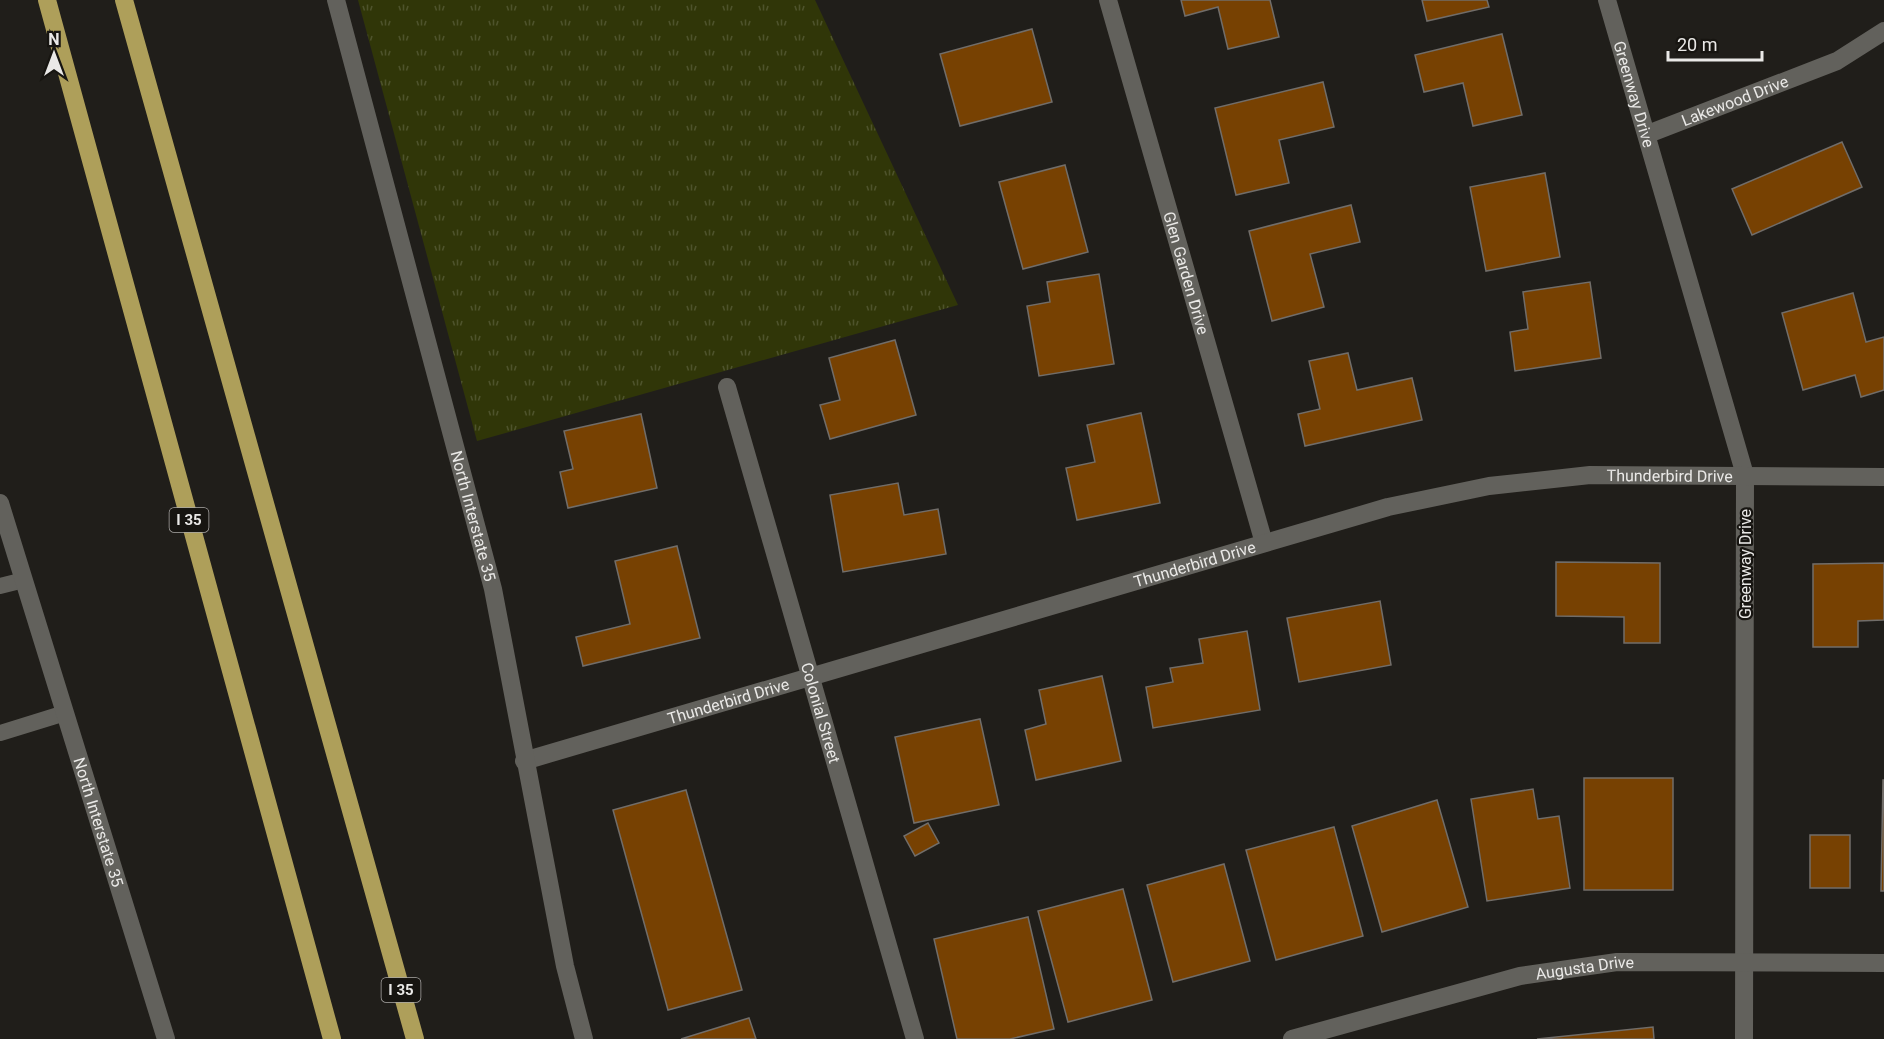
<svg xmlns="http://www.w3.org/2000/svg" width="1884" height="1039" font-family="Roboto,sans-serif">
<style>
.grass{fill:url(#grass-tufts)}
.building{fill:#774102;stroke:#716d69;stroke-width:1.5}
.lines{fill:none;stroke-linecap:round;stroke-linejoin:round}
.service{stroke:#62615c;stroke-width:16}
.minor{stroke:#62615c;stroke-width:18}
.secondary{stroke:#62615c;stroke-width:18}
.motorway{stroke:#ae9f5a;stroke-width:18}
.labels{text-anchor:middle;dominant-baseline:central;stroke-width:4.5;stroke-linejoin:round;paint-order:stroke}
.shield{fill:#171511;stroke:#aba9a7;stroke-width:1.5}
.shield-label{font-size:15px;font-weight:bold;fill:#eae9e7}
.street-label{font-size:16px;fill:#eae9e7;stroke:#171511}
</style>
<defs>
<pattern id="grass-tufts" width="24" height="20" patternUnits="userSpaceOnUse" patternTransform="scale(1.5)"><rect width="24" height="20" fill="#303608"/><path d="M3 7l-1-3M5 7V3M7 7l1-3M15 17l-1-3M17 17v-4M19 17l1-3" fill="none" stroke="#4e532c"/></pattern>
</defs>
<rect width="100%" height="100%" fill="#201e1a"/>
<!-- grass -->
<path class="grass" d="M358 0H815L958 305 477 441Z"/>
<!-- building -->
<g class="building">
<path d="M1181 0H1270L1279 37 1228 49 1218 7 1185 16Z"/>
<path d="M1422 0H1487L1489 7 1427 21Z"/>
<path d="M1032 29 1052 102 960 126 940 54Z"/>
<path d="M1502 34 1522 115 1473 126 1463 83 1424 92 1415 55Z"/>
<path d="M1323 82 1334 127 1279 140 1289 183 1236 195 1215 108Z"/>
<path d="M1842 142 1862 187 1752 235 1732 189Z"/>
<path d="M1065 165 1088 252 1023 269 999 182Z"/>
<path d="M1545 173 1560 257 1486 271 1470 187Z"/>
<path d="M1351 205 1360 242 1310 254 1324 307 1272 321 1249 231Z"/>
<path d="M1099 274 1114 364 1039 376 1027 306 1050 302 1047 282Z"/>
<path d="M1590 282 1601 358 1515 371 1510 332 1528 329 1523 292Z"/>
<path d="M1853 293 1866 342 1884 337V390L1861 397 1855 375 1803 390 1782 313Z"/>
<path d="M895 340 916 415 830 439 820 405 840 400 829 358Z"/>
<path d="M1348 353 1357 390 1412 378 1422 420 1305 446 1298 414 1320 409 1309 361Z"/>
<path d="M1141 413 1160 503 1077 520 1066 468 1095 462 1087 425Z"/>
<path d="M641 414 657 488 568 508 560 472 573 469 564 431Z"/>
<path d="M898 483 904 515 938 509 946 554 843 572 830 495Z"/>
<path d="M677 546 700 638 583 666 576 637 630 624 615 561Z"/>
<path d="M1556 562 1660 563V643H1624V617L1556 616Z"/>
<path d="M1884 563V620L1858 621V647H1813V564Z"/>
<path d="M1380 601 1391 665 1299 682 1287 618Z"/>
<path d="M1247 631 1260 710 1153 728 1146 687 1173 682 1170 668 1203 663 1199 639Z"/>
<path d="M1102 676 1121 761 1036 780 1025 730 1046 724 1039 690Z"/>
<path d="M980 719 999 805 914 823 895 737Z"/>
<rect x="1584" y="778" width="89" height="112"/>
<path d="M1883 780H1884V891H1881Z"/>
<path d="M1533 789 1538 819 1559 816 1570 888 1487 901 1471 799Z"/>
<path d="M686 790 742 990 668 1010 613 810Z"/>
<path d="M1437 800 1468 907 1382 932 1352 826Z"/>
<path d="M928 823 939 843 915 856 904 836Z"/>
<path d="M1334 827 1363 936 1276 960 1246 850Z"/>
<rect x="1810" y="835" width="40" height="53"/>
<path d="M1224 864 1250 961 1173 982 1147 885Z"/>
<path d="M1123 889 1152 1000 1068 1022 1038 911Z"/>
<path d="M1028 917 1054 1029 1010 1039H957L934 939Z"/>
<path d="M749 1018 756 1039H681Z"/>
<path d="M1653 1027 1654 1039H1537Z"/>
</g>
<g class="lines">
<!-- service -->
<g class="service">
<path d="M0 586 24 580"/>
<path d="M0 733 65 713"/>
</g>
<!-- minor -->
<g class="minor">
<path id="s1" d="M1108 0 1264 543"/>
<path id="s2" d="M1607 0 1745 475 1744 1039"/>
<path id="s3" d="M1648 134 1837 61 1884 31"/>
<path id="s4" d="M727 387 915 1039"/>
<path id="s5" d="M524 761 1388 507 1489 486 1590 475 1884 477"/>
<path id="s6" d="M1292 1039 1520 976 1617 962 1884 963"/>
</g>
<!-- secondary -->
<g class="secondary">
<path id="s7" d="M336 0 493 589 565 966 584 1039"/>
<path id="s8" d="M0 503 166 1039"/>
</g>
<!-- motorway -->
<g class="motorway">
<path d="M47 0 332 1039"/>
<path d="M124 0 415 1039"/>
</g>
</g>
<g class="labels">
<!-- shield labels -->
<g class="shield">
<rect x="169.5" y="508" width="39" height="24" rx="4.5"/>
<rect x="381.5" y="978" width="39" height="24" rx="4.5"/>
</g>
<g class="shield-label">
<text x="189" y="520">I 35</text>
<text x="401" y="990">I 35</text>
</g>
<!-- street labels -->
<g class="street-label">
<text stroke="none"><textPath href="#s2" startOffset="98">Greenway Drive</textPath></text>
<text stroke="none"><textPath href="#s3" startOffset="93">Lakewood Drive</textPath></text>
<text stroke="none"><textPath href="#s1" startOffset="284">Glen Garden Drive</textPath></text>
<text stroke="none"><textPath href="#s5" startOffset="1185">Thunderbird Drive</textPath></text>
<text stroke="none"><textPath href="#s7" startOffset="534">North Interstate 35</textPath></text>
<text stroke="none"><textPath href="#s5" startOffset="699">Thunderbird Drive</textPath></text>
<text transform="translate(1745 564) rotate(-90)">Greenway Drive</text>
<text stroke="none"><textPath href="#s5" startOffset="213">Thunderbird Drive</textPath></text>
<text stroke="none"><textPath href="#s4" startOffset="339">Colonial Street</textPath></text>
<text stroke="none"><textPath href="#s8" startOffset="334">North Interstate 35</textPath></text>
<text stroke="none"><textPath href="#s6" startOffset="302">Augusta Drive</textPath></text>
</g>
</g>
<!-- north arrow -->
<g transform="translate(54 54)" stroke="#171511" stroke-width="4.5" paint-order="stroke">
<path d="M0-4.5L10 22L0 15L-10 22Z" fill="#eae9e7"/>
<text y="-9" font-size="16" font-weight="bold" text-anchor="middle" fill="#eae9e7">N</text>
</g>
<!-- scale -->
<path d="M1668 51v9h94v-9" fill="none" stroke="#eae9e7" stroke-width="3"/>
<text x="1677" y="51" font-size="18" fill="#eae9e7" stroke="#171511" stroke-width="4.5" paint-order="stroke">20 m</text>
</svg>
